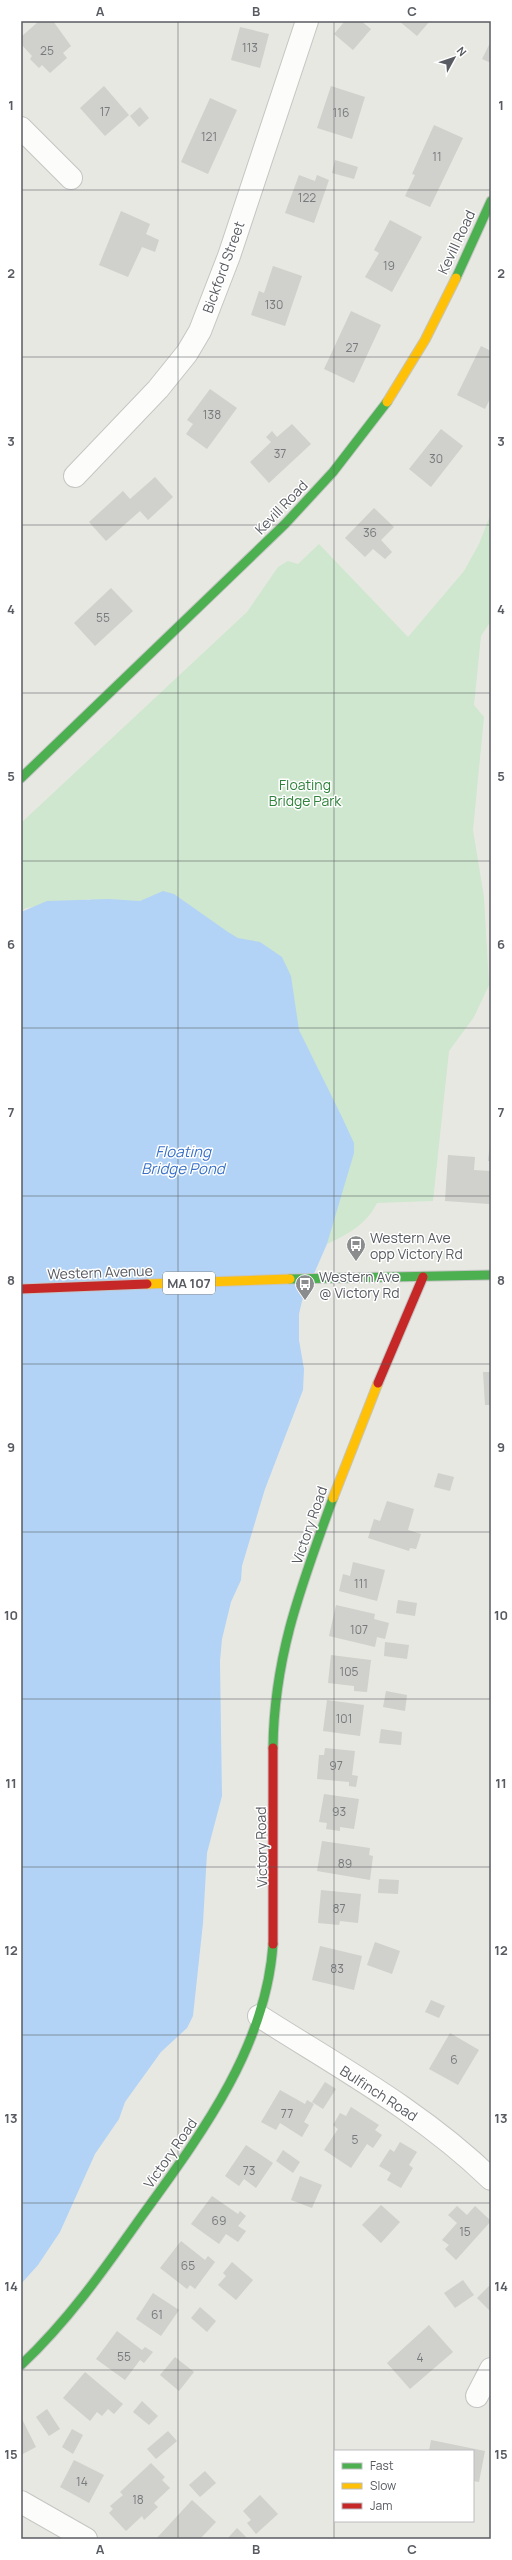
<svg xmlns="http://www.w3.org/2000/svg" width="512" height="2560" font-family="Manrope,sans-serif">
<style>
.green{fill:#cee7ce}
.water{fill:#b2d3f6}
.building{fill:#d0d0cc}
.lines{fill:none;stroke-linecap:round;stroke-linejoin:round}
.street-casing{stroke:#c5c6c4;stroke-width:24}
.fast-casing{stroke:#c4c5c4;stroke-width:11}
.slow-casing{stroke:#c4c5c4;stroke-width:11}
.jam-casing{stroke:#c4c5c4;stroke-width:11}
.street{stroke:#fcfcfb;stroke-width:22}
.fast{stroke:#4caf50;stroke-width:9}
.slow{stroke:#ffc107;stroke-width:9}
.jam{stroke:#c62828;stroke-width:9}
.grid{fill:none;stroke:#585b61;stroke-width:1;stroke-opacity:0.55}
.labels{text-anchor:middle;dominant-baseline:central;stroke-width:3;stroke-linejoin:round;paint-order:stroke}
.number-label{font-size:12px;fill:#777a7d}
.shield{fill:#fff;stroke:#8a8c90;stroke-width:1}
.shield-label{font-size:13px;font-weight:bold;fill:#585b61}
.street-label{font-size:14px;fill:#585b61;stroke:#fff}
.park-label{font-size:14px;fill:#2e823a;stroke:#fff}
.poi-label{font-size:14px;fill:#585b61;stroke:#fff;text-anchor:start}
.water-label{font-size:15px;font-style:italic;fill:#3870c8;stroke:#fff}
.neatline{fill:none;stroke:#585b61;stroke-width:1.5}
.grid-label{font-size:13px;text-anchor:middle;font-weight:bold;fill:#585b61}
</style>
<rect width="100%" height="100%" fill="#e8e8e2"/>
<!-- green -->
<path class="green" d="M491 513V621L481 636 474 705 484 717 473 830 484 897 489 985 474 1017 449 1051 433 1201 377 1203C366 1225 348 1234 327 1244L343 1184 340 1113 311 1058 299 1030 295 1016 90 899 26 908 21 912V823L247 612 278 567 288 561 298 564 319 544 408 637 464 571 479 544Z"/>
<!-- water -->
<path class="water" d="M163 891 174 894 228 932 238 938 260 942 282 957 291 976 299 1030 341 1115 354 1143V1153L327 1244 302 1301 299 1314V1340L304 1369 303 1390 265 1489 242 1566 241 1580 231 1602 222 1639 220 1661 222 1796 207 1853 203 1923 193 2016 187 2028 161 2052 125 2102 119 2119 95 2154 60 2232 38 2265 21 2284V912L47 901 109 899 140 901Z"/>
<!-- building -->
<g class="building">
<path d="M39 21H53L71 46 63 53 67 58 50 73 42 65 39 68 30 59 32 56 21 44V37Z"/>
<path d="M345 21H361L371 29 353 50 334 34Z"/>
<path d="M399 21H430L417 36Z"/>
<path d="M240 27 269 34 260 68 231 60Z"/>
<path d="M491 41V63L482 59Z"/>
<path d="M104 86 129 115 105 136 80 108Z"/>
<path d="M331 86 365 97 352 139 317 128Z"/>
<path d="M210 98 237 110 208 174 181 162Z"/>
<path d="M140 107 149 118 139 127 130 116Z"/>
<path d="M434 125 463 138 430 207 405 196 415 175 412 174Z"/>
<path d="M335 160 358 167 354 179 332 173Z"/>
<path d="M299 175 315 181 317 175 329 180 314 223 285 213Z"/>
<path d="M121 211 150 224 146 234 159 240 155 252 142 247 128 277 99 265Z"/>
<path d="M390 220 422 237 392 292 365 277 379 253 374 250Z"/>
<path d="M273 266 302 276 285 326 251 315 259 291 264 293Z"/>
<path d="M351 311 381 325 354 383 324 369Z"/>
<path d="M481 346 491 351V397L485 409 457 395Z"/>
<path d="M210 389 237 408 207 449 186 434 193 424 187 420Z"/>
<path d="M292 424 311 444 269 483 250 462 271 442 266 437 272 431 277 437Z"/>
<path d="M441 429 463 446 431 487 409 469Z"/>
<path d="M155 477 173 497 148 520 140 511 106 541 89 522 123 491 130 499Z"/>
<path d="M374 508 394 527 381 540 392 552 385 559 373 549 365 557 345 538Z"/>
<path d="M111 588 133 611 95 646 74 623Z"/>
<path d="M490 1143H491V1161H488Z"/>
<path d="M448 1155 475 1157 474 1170 491 1171 489 1204 445 1201Z"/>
<path d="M483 1372H491V1405H485Z"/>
<path d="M438 1473 454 1477 450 1491 434 1487Z"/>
<path d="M387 1501 414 1509 408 1530 421 1534 416 1549 410 1548 409 1551 368 1538 374 1519 380 1521Z"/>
<path d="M353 1562 385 1570 377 1601 339 1591 343 1574 350 1576Z"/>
<path d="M398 1600 417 1603 415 1616 396 1613Z"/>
<path d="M336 1605 375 1614 374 1619 389 1623 385 1639 377 1637 375 1647 329 1636Z"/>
<path d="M385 1642 409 1645 407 1659 384 1656Z"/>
<path d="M331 1655 371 1660 367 1692 354 1691V1686L328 1683Z"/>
<path d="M386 1691 407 1695 405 1711 383 1707Z"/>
<path d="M327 1700 364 1705 360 1736 323 1731Z"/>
<path d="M381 1729 402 1732 401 1745 379 1743Z"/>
<path d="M325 1748 355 1751 352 1775 358 1776 356 1787 349 1786V1782L317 1779 319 1755H324Z"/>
<path d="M324 1794 359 1799 354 1829 340 1827V1831L326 1829 327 1823 319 1822Z"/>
<path d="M322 1841 370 1848 369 1855 373 1856 370 1880 317 1871Z"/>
<path d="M379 1879 399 1880 398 1894 378 1893Z"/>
<path d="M321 1890 361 1894 358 1923 340 1921 339 1925 318 1923Z"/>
<path d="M375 1942 400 1951 392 1974 367 1965Z"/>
<path d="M320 1946 362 1956 354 1990 312 1980Z"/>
<path d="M431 2000 445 2006 439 2018 425 2012Z"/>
<path d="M450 2033 479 2050 458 2085 429 2069Z"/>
<path d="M325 2082 336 2089 323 2109 312 2102Z"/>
<path d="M280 2090 305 2104 307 2100 314 2104 304 2122 309 2125 302 2137 280 2123 276 2130 261 2122Z"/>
<path d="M351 2107 379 2125 375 2130 382 2135 373 2148 367 2144 351 2168 324 2150 338 2129 333 2125 340 2113 346 2116Z"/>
<path d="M400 2142 417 2152 409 2165 413 2168 401 2188 387 2180 391 2173 379 2166 390 2149 394 2152Z"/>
<path d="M246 2145 273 2163 256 2188 244 2179 239 2186 225 2176Z"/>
<path d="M283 2150 300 2162 293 2173 276 2161Z"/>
<path d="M300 2176 322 2185 312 2208 291 2200Z"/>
<path d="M212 2196 238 2214 240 2211 246 2216 238 2226 246 2231 238 2242 226 2234 219 2244 191 2224Z"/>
<path d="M381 2205 400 2222 381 2243 362 2225Z"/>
<path d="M457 2206 467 2215 475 2206 491 2221 456 2260 445 2249 449 2245 442 2240 457 2223 448 2215Z"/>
<path d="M181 2241 205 2260 208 2256 215 2262 195 2289 190 2285 187 2289 160 2268Z"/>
<path d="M232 2262 253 2280 236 2300 218 2285 226 2276 223 2273Z"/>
<path d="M463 2280 474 2295 455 2308 444 2293Z"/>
<path d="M491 2284V2312L477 2298Z"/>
<path d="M153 2293 179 2310 161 2336 136 2319Z"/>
<path d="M200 2307 216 2321 207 2332 191 2318Z"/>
<path d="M429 2325 453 2352 410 2389 387 2363Z"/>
<path d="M117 2331 142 2350 145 2347 153 2352 144 2363 140 2360 125 2380 96 2359Z"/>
<path d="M175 2357 194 2372 179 2391 160 2375Z"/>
<path d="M85 2372 123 2404 114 2414 108 2409 102 2416 97 2412 90 2421 63 2398Z"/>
<path d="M142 2401 158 2416 149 2425 133 2412Z"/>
<path d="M47 2409 60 2429 49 2436 36 2417Z"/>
<path d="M21 2417 36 2447 21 2455Z"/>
<path d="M72 2429 83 2435 73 2454 62 2447Z"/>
<path d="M168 2431 177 2441 156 2459 147 2449Z"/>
<path d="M431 2440 485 2451 479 2482 473 2481V2451H429Z"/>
<path d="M74 2460 104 2475 89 2503 60 2487Z"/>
<path d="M151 2463 165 2477 162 2480 170 2488 154 2503 158 2507 144 2520 142 2516 126 2531 109 2513 113 2509 110 2506 123 2495 120 2492Z"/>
<path d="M205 2471 216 2483 200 2497 189 2485Z"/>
<path d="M260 2495 278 2514 256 2534 247 2523 251 2520 243 2511Z"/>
<path d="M192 2500 216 2522 200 2539H156Z"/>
<path d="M237 2528 248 2539H227Z"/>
</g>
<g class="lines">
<!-- street casing -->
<g class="street-casing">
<g id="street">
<path d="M21 128 71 178"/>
<path d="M75 476 158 389 187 353 200 331 229 256 307 21"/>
<path d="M259 2016C339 2067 422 2112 491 2179"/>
<path d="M477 2396 491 2369"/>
<path d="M21 2502 86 2539"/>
</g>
</g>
<!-- fast casing -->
<g class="fast-casing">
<g id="fast">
<path d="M456 278 491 201"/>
<path d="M21 778 285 524 333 472 387 402"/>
<path d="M290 1279 491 1275"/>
<path d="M273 1748C274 1655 302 1584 333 1498"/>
<path d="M21 2365C67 2322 103 2271 139 2220 199 2137 266 2049 273 1944"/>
</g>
</g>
<!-- slow casing -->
<g class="slow-casing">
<g id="slow">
<path d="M387 402 425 340 456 278"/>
<path d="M147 1284 290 1279"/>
<path d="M333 1498 378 1383"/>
</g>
</g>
<!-- jam casing -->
<g class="jam-casing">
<g id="jam">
<path d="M21 1289 147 1284"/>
<path d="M378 1383 423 1277"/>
<path d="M273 1748V1944"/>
</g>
</g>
<!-- street -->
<use href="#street" class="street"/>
<!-- fast -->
<use href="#fast" class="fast"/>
<!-- slow -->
<use href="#slow" class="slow"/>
<!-- jam -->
<use href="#jam" class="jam"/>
</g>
<!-- grid -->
<path class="grid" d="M178 21V2539M334 21V2539M21 190H491M21 357H491M21 525H491M21 693H491M21 861H491M21 1028H491M21 1196H491M21 1364H491M21 1532H491M21 1699H491M21 1867H491M21 2035H491M21 2203H491M21 2370H491"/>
<!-- icons -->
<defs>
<g id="bus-pin" transform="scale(1)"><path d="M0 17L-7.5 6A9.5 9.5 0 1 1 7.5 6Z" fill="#8a8c8e" stroke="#fff"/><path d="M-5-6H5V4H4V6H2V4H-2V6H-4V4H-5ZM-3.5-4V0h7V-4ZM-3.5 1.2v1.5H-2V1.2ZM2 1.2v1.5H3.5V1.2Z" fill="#fff"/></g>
</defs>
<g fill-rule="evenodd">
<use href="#bus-pin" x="356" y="1245"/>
<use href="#bus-pin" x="305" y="1284"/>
</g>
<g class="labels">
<!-- number labels -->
<g class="number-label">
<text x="250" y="47">113</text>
<text x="47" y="50">25</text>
<text x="105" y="111">17</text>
<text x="341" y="112">116</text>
<text x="209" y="136">121</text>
<text x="437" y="156">11</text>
<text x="307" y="197">122</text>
<text x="389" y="265">19</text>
<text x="274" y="304">130</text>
<text x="352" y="347">27</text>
<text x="212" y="414">138</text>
<text x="280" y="453">37</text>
<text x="436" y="458">30</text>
<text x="370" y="532">36</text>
<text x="103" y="617">55</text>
<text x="361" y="1583">111</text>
<text x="359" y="1629">107</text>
<text x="349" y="1671">105</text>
<text x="344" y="1718">101</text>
<text x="336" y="1765">97</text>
<text x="339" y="1811">93</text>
<text x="345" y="1863">89</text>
<text x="339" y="1908">87</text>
<text x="337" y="1968">83</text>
<text x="454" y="2059">6</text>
<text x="287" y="2113">77</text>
<text x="355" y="2139">5</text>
<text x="249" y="2170">73</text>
<text x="219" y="2220">69</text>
<text x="465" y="2231">15</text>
<text x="188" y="2265">65</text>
<text x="157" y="2314">61</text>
<text x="124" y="2356">55</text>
<text x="420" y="2357">4</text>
<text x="82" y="2481">14</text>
<text x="138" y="2499">18</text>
</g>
<!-- shield labels -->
<rect class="shield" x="163" y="1272" width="52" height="22" rx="3"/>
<g class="shield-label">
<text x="189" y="1283">MA 107</text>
</g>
<!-- street labels -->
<g class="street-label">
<text transform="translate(456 242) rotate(-65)">Kevill Road</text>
<text transform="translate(223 267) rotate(-70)">Bickford Street</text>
<text transform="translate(281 507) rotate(-46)">Kevill Road</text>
<text transform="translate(100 1272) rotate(-2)">Western Avenue</text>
<text transform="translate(309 1525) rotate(-71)">Victory Road</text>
<text transform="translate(261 1847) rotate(-91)">Victory Road</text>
<text transform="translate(379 2093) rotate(33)">Bulfinch Road</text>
<text transform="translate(170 2153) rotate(-55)">Victory Road</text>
</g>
<!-- park labels -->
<g class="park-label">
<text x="305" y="784">Floating<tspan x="305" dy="16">Bridge Park</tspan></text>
</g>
<!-- poi labels -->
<g class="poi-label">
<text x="370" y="1237">Western Ave<tspan x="370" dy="16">opp Victory Rd</tspan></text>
<text x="319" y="1276">Western Ave<tspan x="319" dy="16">@ Victory Rd</tspan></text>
</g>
<!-- water labels -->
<g class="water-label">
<text x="183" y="1151">Floating<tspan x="183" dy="17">Bridge Pond</tspan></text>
</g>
</g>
<!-- border -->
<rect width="512" height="2560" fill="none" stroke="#ffffff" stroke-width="44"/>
<!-- legend -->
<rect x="334" y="2450" width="140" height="72" fill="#ffffff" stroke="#bcbdc0"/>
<rect x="342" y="2463" width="20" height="6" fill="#4caf50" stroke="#bcbdc0"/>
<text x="370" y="2470" font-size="12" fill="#585b61">Fast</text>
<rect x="342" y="2483" width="20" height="6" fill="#ffc107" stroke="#bcbdc0"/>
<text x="370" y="2490" font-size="12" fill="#585b61">Slow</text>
<rect x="342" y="2503" width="20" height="6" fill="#c62828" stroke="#bcbdc0"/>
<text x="370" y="2510" font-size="12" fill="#585b61">Jam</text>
<!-- north arrow -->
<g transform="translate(454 58) rotate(50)" stroke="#ffffff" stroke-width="3" paint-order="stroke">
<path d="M0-3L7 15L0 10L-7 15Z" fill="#585b61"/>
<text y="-6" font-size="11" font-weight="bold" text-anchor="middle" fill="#585b61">N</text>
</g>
<rect x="22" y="22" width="468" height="2516" class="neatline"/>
<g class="grid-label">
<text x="100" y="16">A</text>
<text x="256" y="16">B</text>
<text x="412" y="16">C</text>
<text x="11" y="110">1</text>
<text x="501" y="110">1</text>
<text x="11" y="278">2</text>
<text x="501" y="278">2</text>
<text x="11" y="446">3</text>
<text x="501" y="446">3</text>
<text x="11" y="614">4</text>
<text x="501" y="614">4</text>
<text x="11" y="781">5</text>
<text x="501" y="781">5</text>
<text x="11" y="949">6</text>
<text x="501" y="949">6</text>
<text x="11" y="1117">7</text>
<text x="501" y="1117">7</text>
<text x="11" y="1285">8</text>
<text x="501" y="1285">8</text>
<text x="11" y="1452">9</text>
<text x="501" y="1452">9</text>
<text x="11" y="1620">10</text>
<text x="501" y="1620">10</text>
<text x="11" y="1788">11</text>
<text x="501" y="1788">11</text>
<text x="11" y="1955">12</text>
<text x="501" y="1955">12</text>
<text x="11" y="2123">13</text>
<text x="501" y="2123">13</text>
<text x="11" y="2291">14</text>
<text x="501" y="2291">14</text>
<text x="11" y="2459">15</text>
<text x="501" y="2459">15</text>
<text x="100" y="2554">A</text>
<text x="256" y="2554">B</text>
<text x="412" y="2554">C</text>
</g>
</svg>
